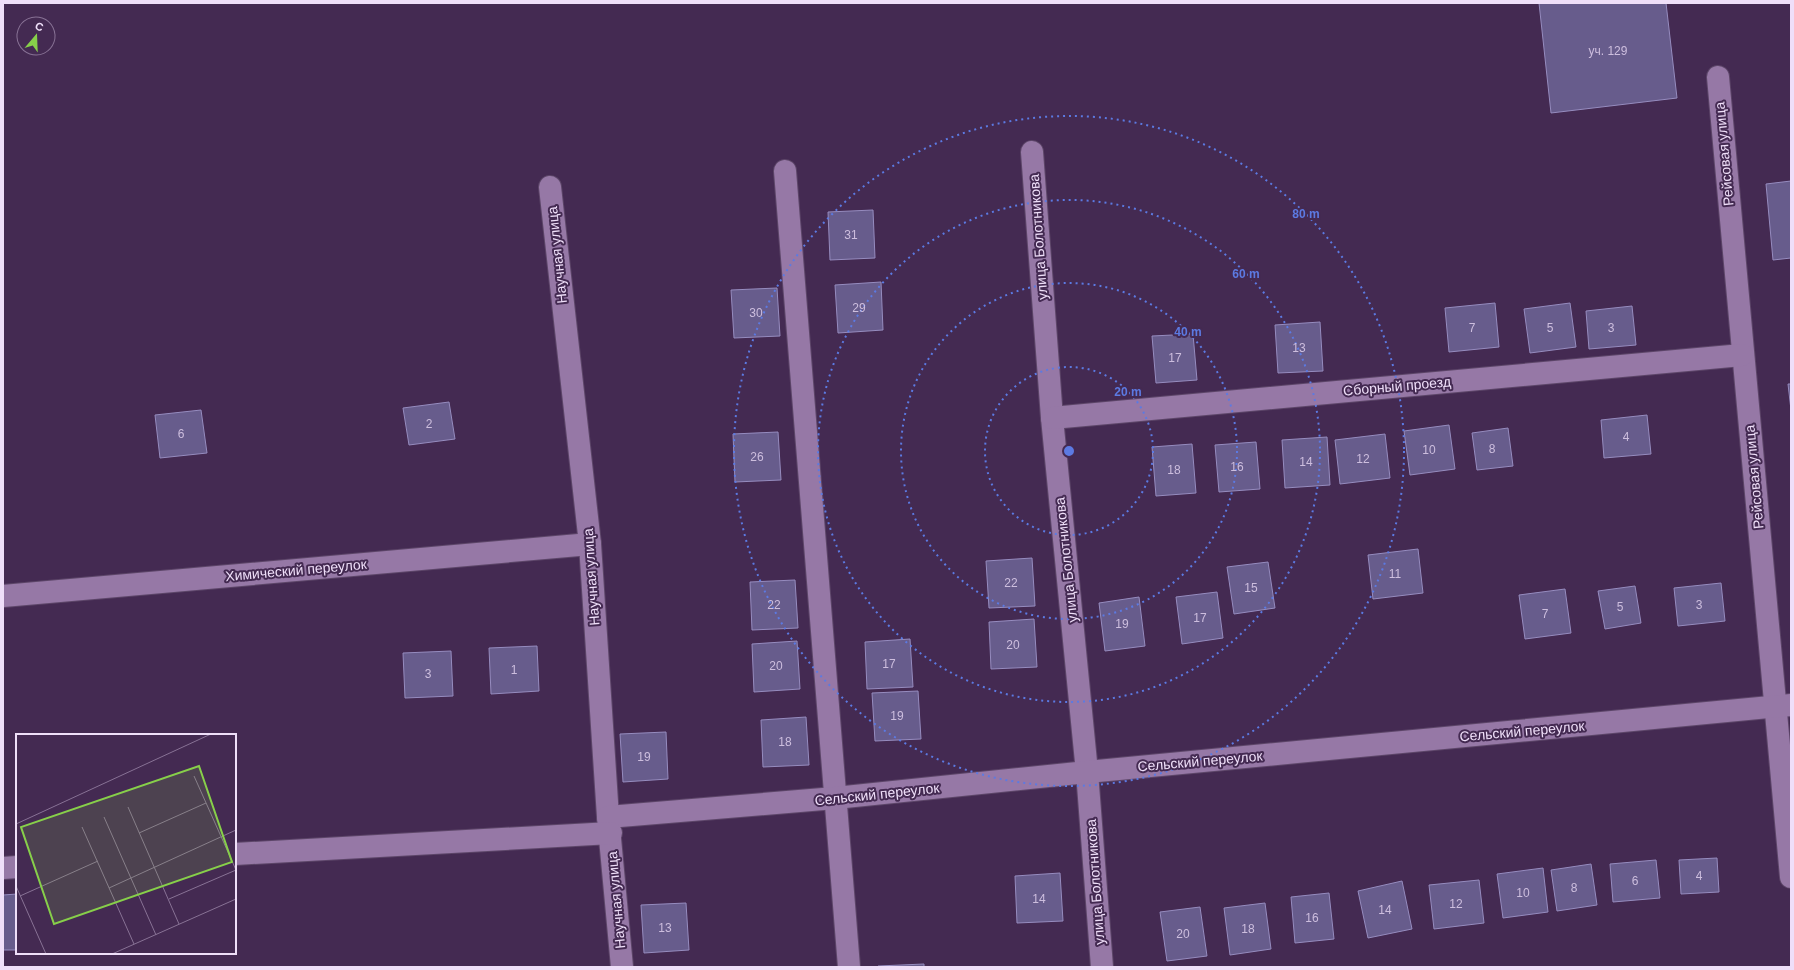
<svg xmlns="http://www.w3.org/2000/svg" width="1794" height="970" font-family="Arial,sans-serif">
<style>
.building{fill:#675c8c;stroke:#968cbf}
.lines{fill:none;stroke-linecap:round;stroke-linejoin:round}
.minor-casing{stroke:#5d4669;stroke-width:24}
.minor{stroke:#9678a6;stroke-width:22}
.ring{fill:none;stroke:#5c7ae2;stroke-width:2;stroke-dasharray:2 4}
.labels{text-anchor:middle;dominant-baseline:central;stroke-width:4;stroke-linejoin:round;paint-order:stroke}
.number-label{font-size:12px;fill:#cdbede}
.street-label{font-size:14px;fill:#efdff9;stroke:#442a52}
.inset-road{fill:none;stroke:#887295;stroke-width:1}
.view{fill:#87cf4a;fill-opacity:0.15;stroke:#87cf4a;stroke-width:2}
.inset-edge{fill:none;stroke:#efdff9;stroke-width:2}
.centre{fill:#5c7ae2;stroke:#442a52;stroke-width:2}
.ring-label{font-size:12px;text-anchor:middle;font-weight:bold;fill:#5c7ae2;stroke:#442a52;stroke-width:4;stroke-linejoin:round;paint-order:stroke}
</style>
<rect width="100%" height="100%" fill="#442a52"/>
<!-- building -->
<g class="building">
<path d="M1539 3H1666L1677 98 1551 113Z"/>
<path d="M1791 181V258L1773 260 1766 184Z"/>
<path d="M873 210 875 258 830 260 828 212Z"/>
<path d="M881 282 883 330 838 333 835 285Z"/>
<path d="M777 288 780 336 734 338 731 290Z"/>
<path d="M1495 303 1499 347 1449 352 1445 308Z"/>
<path d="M1570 303 1576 347 1530 353 1524 309Z"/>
<path d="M1632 306 1636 345 1589 349 1586 311Z"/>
<path d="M1320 322 1323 371 1278 373 1275 325Z"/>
<path d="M1193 334 1197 380 1156 383 1152 336Z"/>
<path d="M1788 384H1791V410Z"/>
<path d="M449 402 455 439 409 445 403 408Z"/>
<path d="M201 410 207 453 160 458 155 415Z"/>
<path d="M1647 415 1651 454 1604 458 1601 420Z"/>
<path d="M1449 425 1455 469 1410 475 1404 431Z"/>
<path d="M1508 428 1513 466 1477 470 1472 433Z"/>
<path d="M778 432 781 480 735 482 733 434Z"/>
<path d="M1385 434 1390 478 1340 484 1335 440Z"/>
<path d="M1327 437 1330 485 1285 488 1282 440Z"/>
<path d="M1256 442 1260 489 1219 492 1215 445Z"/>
<path d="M1192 444 1196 493 1156 496 1152 447Z"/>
<path d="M1418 549 1423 593 1373 599 1368 555Z"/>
<path d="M1032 558 1035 606 989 608 986 561Z"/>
<path d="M1268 562 1275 608 1234 614 1227 567Z"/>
<path d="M795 580 798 628 752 630 750 582Z"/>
<path d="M1721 583 1725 621 1678 626 1674 588Z"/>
<path d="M1635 586 1641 623 1605 629 1598 591Z"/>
<path d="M1565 589 1571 633 1525 639 1519 595Z"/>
<path d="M1217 592 1223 638 1182 644 1176 597Z"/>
<path d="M1139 597 1145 646 1105 651 1099 603Z"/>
<path d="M1034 619 1037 667 991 669 989 622Z"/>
<path d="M910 639 913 687 867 689 865 642Z"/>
<path d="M797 641 800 689 754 692 752 644Z"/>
<path d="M537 646 539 691 491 694 489 648Z"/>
<path d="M451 651 453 696 405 698 403 653Z"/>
<path d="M918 691 921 739 875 741 872 693Z"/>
<path d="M806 717 809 765 763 767 761 720Z"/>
<path d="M666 732 668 779 623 782 620 734Z"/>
<path d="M1717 858 1719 892 1681 894 1679 860Z"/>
<path d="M1656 860 1660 898 1613 902 1610 864Z"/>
<path d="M1591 864 1597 905 1557 911 1551 870Z"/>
<path d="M1543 868 1548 912 1503 918 1497 874Z"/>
<path d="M1060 873 1063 921 1017 923 1015 876Z"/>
<path d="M1479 880 1484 923 1434 929 1429 885Z"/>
<path d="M1402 881 1412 929 1368 938 1358 891Z"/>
<path d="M1329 893 1334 939 1295 943 1291 897Z"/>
<path d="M17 894V950H3V895Z"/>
<path d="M686 903 689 950 644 953 641 905Z"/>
<path d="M1265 903 1271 949 1230 955 1224 908Z"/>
<path d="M1200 907 1207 956 1167 961 1160 912Z"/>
<path d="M924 964V967H878V966Z"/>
</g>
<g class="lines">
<!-- minor casing -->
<g class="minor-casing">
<g id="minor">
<path d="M1718 77 1791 877"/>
<path d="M1032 152 1052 418 1087 772 1102 967"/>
<path d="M785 171 849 967"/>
<path d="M550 187 590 544 608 817 622 967"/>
<path d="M1052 418 1742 355"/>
<path d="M3 596 590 544"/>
<path d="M608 817 835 798 1087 772 1791 705"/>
<path d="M235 854 611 833"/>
<path d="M3 868 17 867"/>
</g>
</g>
<!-- minor -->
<use href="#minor" class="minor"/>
</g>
<!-- distance rings -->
<g class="ring">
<circle cx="1069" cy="451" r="84"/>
<circle cx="1069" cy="451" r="168"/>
<circle cx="1069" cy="451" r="251"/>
<circle cx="1069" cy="451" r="335"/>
</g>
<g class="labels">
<!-- number labels -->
<g class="number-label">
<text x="1608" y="51">уч. 129</text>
<text x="851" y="235">31</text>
<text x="859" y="308">29</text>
<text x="756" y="313">30</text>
<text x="1472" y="328">7</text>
<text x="1550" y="328">5</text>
<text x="1611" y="328">3</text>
<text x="1299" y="348">13</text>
<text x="1175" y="358">17</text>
<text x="429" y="424">2</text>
<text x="181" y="434">6</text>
<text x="1626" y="437">4</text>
<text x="1492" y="449">8</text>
<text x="1429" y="450">10</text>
<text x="757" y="457">26</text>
<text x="1363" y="459">12</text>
<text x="1306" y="462">14</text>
<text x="1237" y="467">16</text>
<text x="1174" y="470">18</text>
<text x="1395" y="574">11</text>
<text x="1011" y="583">22</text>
<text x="1251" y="588">15</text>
<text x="774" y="605">22</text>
<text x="1699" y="605">3</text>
<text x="1620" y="607">5</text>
<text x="1545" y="614">7</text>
<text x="1200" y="618">17</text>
<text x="1122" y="624">19</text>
<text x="1013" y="645">20</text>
<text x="889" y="664">17</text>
<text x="776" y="666">20</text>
<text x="514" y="670">1</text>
<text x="428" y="674">3</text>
<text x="897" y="716">19</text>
<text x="785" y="742">18</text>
<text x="644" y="757">19</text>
<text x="1699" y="876">4</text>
<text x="1635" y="881">6</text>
<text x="1574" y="888">8</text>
<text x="1523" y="893">10</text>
<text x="1039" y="899">14</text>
<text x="1456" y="904">12</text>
<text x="1385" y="910">14</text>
<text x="1312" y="918">16</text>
<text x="665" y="928">13</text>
<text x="1248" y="929">18</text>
<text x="1183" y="934">20</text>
</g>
<!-- street labels -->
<g class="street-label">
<text transform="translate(1724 154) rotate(-95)">Рейсовая улица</text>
<text transform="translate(1038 237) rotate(-94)">улица Болотникова</text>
<text transform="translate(557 255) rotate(-96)">Научная улица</text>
<text transform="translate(1397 386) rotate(-5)">Сборный проезд</text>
<text transform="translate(1754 477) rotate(-95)">Рейсовая улица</text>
<text transform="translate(1066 560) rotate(-96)">улица Болотникова</text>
<text transform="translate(296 570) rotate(-5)">Химический переулок</text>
<text transform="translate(591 577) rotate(-94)">Научная улица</text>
<text transform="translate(1522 731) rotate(-5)">Сельский переулок</text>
<text transform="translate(1200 761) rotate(-5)">Сельский переулок</text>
<text transform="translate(877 794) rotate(-6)">Сельский переулок</text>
<text transform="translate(1095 882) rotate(-94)">улица Болотникова</text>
<text transform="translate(616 900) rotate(-95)">Научная улица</text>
</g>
</g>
<!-- overview -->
<g transform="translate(16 734)">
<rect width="220" height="220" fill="#442a52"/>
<path class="inset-road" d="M178 42 220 136M112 73 163 190M88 83 140 201M0 90 195 0M66 93 118 210M123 99 190 69M0 152 30 220M93 154 220 96M4 162 82 127M153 165 220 136M96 220 220 165"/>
<path class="view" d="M183 32 216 128 38 190 5 93Z"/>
<rect width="220" height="220" class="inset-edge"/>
</g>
<circle cx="1069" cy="451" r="6" class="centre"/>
<g class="ring-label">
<text x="1306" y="218">80 m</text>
<text x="1246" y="278">60 m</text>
<text x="1188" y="336">40 m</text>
<text x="1128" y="396">20 m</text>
</g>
<!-- border -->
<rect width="1794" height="970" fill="none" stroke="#efdff9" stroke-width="8"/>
<!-- north arrow -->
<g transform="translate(36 36) rotate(19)"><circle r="19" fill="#442a52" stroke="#887295"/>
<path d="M0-3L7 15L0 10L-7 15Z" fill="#87cf4a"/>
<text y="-6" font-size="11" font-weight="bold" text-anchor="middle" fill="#efdff9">С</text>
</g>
</svg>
